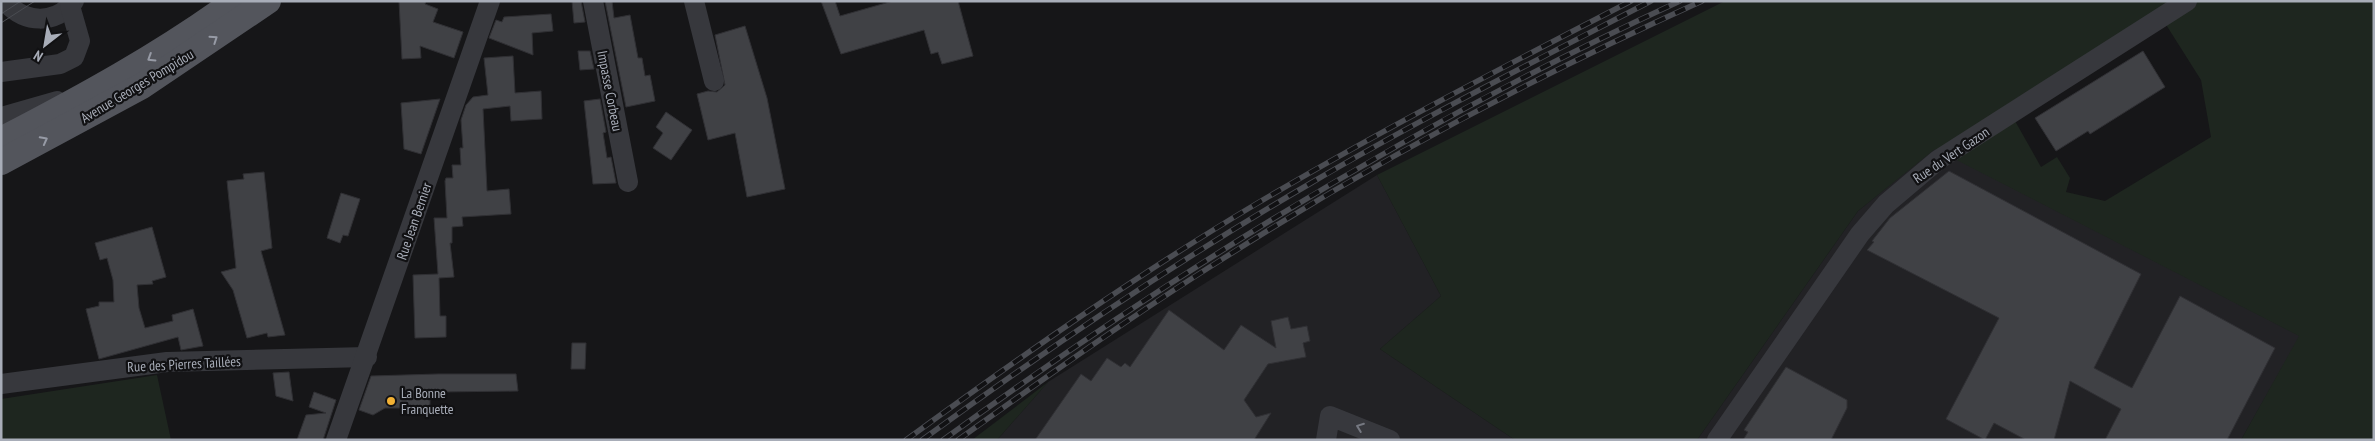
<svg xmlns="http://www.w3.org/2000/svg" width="2375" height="441" font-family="'PT Sans Narrow',sans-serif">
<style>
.built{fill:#222225}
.green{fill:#1e261f;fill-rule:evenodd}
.building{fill:#404145;stroke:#303034}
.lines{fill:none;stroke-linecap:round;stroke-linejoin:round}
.minor{stroke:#37383d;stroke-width:20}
.major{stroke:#53555c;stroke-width:26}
.tram{stroke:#4a4c52;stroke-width:1}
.rail-casing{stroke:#4a4c52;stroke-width:5.5}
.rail{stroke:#111113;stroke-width:4;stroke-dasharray:11;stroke-linecap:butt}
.oneway{stroke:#979ba6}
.oneway2{stroke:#757881}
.poi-dot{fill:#f2b134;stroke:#111113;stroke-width:2}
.labels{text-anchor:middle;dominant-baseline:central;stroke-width:4.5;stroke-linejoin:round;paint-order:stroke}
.street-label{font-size:14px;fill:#a8adb8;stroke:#111113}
.poi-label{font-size:14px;fill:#a8adb8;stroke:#111113;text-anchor:start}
</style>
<rect width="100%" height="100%" fill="#161618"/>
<!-- built -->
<g class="built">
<path d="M1935 148 2300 336 2241 440H1697L1858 211Z"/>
<path d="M1377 175 1441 296 1380 349 1515 440H997L1048 382Z"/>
</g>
<!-- green -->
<g class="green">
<path d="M1725 1H2374V440H2241L2299 336 1935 149 1858 211 1697 440H1515L1380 349 1441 296 1377 175ZM2158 12 2201 80 2211 137 2105 201 2066 192 2070 178 2057 157 2041 167 2006 105Z"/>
<path d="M157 375 171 440H1V399Z"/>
<path d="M1048 382 997 440H972Z"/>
</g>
<!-- building -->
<g class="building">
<path d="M399 1H426L425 4 438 9 433 22 463 32 454 58 420 46 421 58 402 59Z"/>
<path d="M572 1H581L585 22 574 23Z"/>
<path d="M605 1H612L614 18 630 15 638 58H642L645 76 650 75 655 101 626 107Z"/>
<path d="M821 1H835L840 16 893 1H958L973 56 942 64 938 52 931 54 924 30 841 54Z"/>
<path d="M551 14 553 31 532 33 533 55 489 38 496 20 502 22 504 17Z"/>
<path d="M745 26 767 98 785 189 747 197 735 133 708 140 697 94 708 91 717 92 725 85 715 35Z"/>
<path d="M578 51H590L594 69 580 70Z"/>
<path d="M2143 51 2165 87 2090 134 2088 131 2056 151 2035 118Z"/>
<path d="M513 56 515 93 541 91 542 119 511 121 510 106 483 109 487 191 509 189 511 214 462 217 463 226 452 227V243H450L454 277 439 278 440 316H446V337L415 338 413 275 438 274 434 218H447L445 181 446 178H453L452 165H461L460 148H463L461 120 466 105 473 97 488 95 484 58Z"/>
<path d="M440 99 421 154 404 149 401 103Z"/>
<path d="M600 99 606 132 603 133 607 158 611 157 616 183 593 184 584 101Z"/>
<path d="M666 112 692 130 671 160 653 148 663 133 656 127Z"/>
<path d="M1949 171 2141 274 2094 368 2132 388 2180 296 2275 348 2227 440H2105L2121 409 2070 381 2054 440H2026L1994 423 1985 440 1946 419 1999 318 1867 250 1874 242 1872 241 1890 218Z"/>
<path d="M264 172 272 248 261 251 285 335 268 337 267 333 247 338 233 290 221 272 236 268 227 181 244 179 243 174Z"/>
<path d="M341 193 360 199 348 236 343 235 340 243 327 238Z"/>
<path d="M152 227 166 277 152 281 153 284 137 285 139 308 145 328 173 321 172 315 193 309 203 346 181 350 178 337 99 359 86 309 99 306V302H114L113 280 107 258 100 260 95 243Z"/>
<path d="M1169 310 1224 350 1241 325 1276 348 1271 321 1288 317 1291 329 1307 326 1310 341 1303 343 1306 357 1268 364 1244 400 1256 417 1271 413 1254 440H1035L1081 374 1091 381 1107 358 1121 367 1125 363 1130 367Z"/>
<path d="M572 343H586L585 369H571Z"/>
<path d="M1786 367 1847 400V408L1831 440H1743L1748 432 1744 430Z"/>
<path d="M289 372 293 401 276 396 273 373Z"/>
<path d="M438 374H516L518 391 438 392V397L430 396V408H385L373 415 359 410 371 376Z"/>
<path d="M314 392 336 400 323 440H297L306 415 326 413 309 407Z"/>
</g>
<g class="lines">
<!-- minor -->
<g class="minor">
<path d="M5 1C24 24 56 25 74 1"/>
<path d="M593 1 628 182"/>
<path d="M694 1 714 81"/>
<path d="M1 72 60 64 74 57 80 41 70 6"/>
<path d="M1 117 57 101"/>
<path d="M1 384 167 362 367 357"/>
<path d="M336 440 490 1"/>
<path d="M1326 440 1330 416 1390 440"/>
<path d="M1717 440 1860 234 1886 204 1938 160 2187 1"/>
</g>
<!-- major -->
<g class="major">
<path d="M1 140C82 98 161 55 235 1"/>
<path d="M1 162 142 86 268 1"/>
</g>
<!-- tram -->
<g class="tram">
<path d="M1 14 21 1"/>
<path d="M1 23 35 1"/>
</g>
<!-- rail casing -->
<g class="rail-casing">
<g id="rail">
<path d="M906 440C1020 357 1135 276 1256 204 1378 132 1505 66 1631 1"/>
<path d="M922 440C1048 348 1177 261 1311 183 1422 118 1537 60 1651 1"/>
<path d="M943 440C1175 271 1419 121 1680 1"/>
<path d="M958 440C1046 377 1133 315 1224 258 1376 161 1538 75 1702 1"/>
</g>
</g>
<!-- rail -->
<use href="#rail" class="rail"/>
</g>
<!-- one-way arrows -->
<defs><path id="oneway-chevron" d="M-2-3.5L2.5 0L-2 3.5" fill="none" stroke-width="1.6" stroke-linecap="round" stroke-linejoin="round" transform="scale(1.25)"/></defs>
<g class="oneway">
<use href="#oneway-chevron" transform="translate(214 39) rotate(-34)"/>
<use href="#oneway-chevron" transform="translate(151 58) rotate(148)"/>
<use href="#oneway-chevron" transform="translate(44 140) rotate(-28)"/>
</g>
<use class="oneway2" href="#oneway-chevron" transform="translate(1360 427) rotate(-159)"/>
<!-- markers -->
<circle class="poi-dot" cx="391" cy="401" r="5"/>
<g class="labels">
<!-- street labels -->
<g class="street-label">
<text transform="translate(137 86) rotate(-31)">Avenue Georges Pompidou</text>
<text transform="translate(610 91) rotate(79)">Impasse Corbeau</text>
<text transform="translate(1951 155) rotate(-34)">Rue du Vert Gazon</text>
<text transform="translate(414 221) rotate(-71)">Rue Jean Bernier</text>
<text transform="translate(184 364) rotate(-3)">Rue des Pierres Taillées</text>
</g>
<!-- poi labels -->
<g class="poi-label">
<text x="401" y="393">La Bonne<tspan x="401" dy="16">Franquette</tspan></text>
</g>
</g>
<!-- border -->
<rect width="2375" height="441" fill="none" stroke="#a8adb8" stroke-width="5"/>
<!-- north arrow -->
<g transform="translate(45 45) rotate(211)" stroke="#111113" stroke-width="4" paint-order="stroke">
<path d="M0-4L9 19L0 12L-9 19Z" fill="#a8adb8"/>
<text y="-8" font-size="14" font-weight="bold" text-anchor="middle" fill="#a8adb8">N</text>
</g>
</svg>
